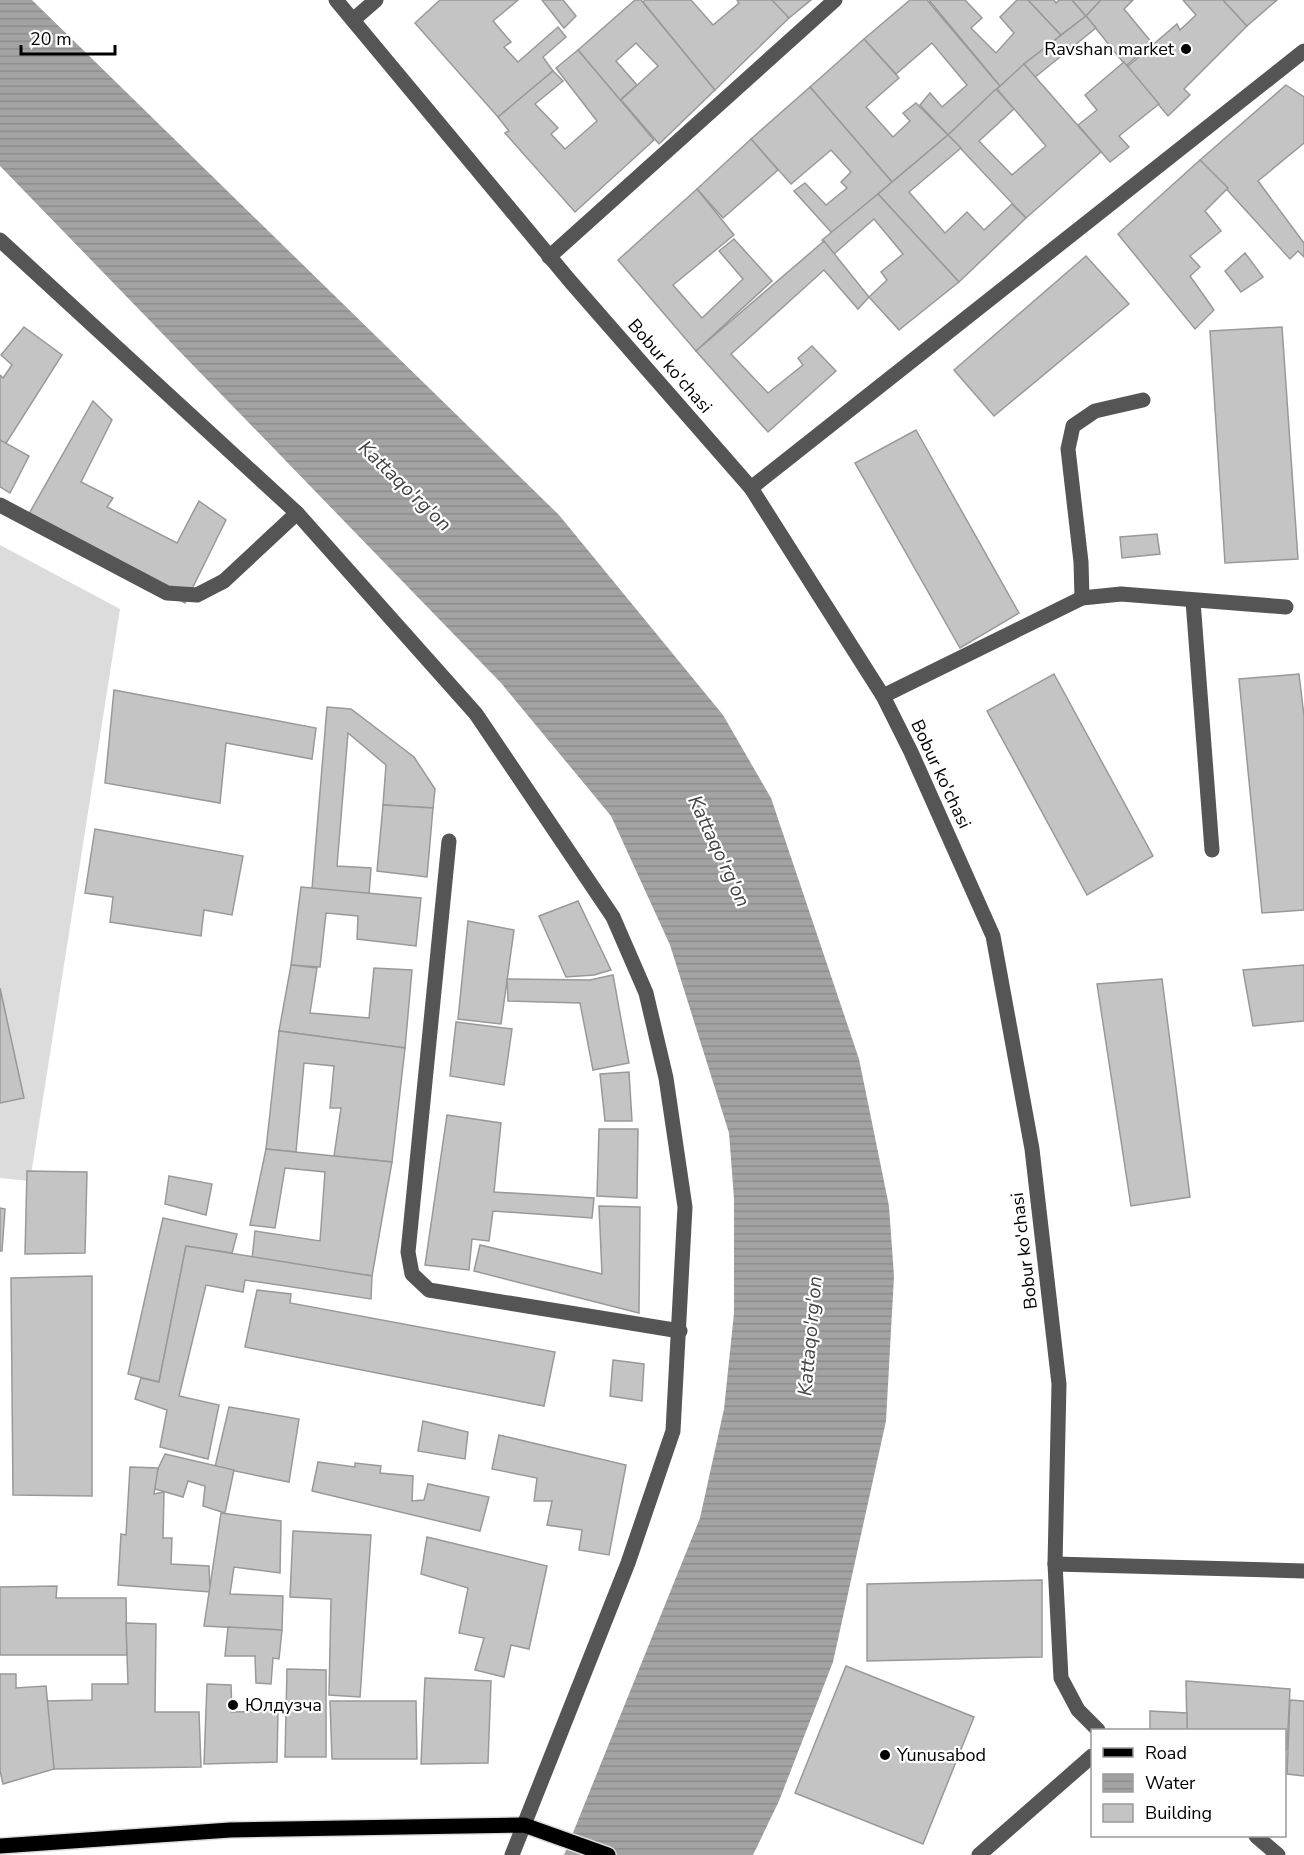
<svg xmlns="http://www.w3.org/2000/svg" width="1304" height="1855" font-family="'Nunito Sans',sans-serif">
<style>
.garden{fill:#dcdcdc}
.water{fill:url(#water-rules)}
.building{fill:#c4c4c4;stroke:#999;stroke-width:1.5}
.lines{fill:none;stroke-linecap:round;stroke-linejoin:round}
.major-casing{stroke:#dbdbdb;stroke-width:18}
.minor{stroke:#555;stroke-width:15}
.major{stroke:#000;stroke-width:15}
.poi-dot{fill:#000;stroke:#fff;stroke-width:2}
.labels{text-anchor:middle;dominant-baseline:central;stroke-width:4.5;stroke-linejoin:round;paint-order:stroke}
.poi-label{font-size:18px;fill:#000;stroke:#fff;text-anchor:start}
.street-label{font-size:18px;fill:#000;stroke:#fff}
.water-label{font-size:20px;font-style:italic;fill:#444;stroke:#fff}
</style>
<defs>
<pattern id="water-rules" width="6" height="5" patternUnits="userSpaceOnUse" patternTransform="scale(1.5)"><rect width="6" height="5" fill="#a3a3a3"/><path d="M0 2.5h6" fill="none" stroke="#8b8b8b"/></pattern>
</defs>
<rect width="100%" height="100%" fill="#fff"/>
<!-- garden -->
<path class="garden" d="M0 545 120 609 30 1181 0 1178Z"/>
<!-- water -->
<path class="water" d="M0 0H32L559 515 723 715 771 798 859 1059 889 1206 894 1276 886 1421 833 1662 779 1801 753 1855H564L700 1518 724 1409 734 1313V1199L729 1133 670 945 611 816 501 683 0 166Z"/>
<!-- building -->
<g class="building">
<path d="M440 0H518L493 21 511 42 504 47 518 62 558 27 566 37 543 57 553 71 498 117 415 23Z"/>
<path d="M542 0H563L576 16 564 28Z"/>
<path d="M635 0H641L715 90 659 144 621 100 658 66 636 43 616 61 637 85 620 100 578 50Z"/>
<path d="M645 0H691L713 25 739 3 737 0H773L789 18 715 90 643 2Z"/>
<path d="M772 0H811L789 18Z"/>
<path d="M910 0H927L1000 86 948 135 920 105 930 93 942 107 967 85 932 43 896 74 864 39Z"/>
<path d="M929 0H965L982 18 971 28 996 53 1014 33 1000 17 1017 0H1028L1061 35 1000 86Z"/>
<path d="M1028 0H1054L1056 3 1059 0H1072L1086 16 1061 35Z"/>
<path d="M1072 0H1101L1086 16Z"/>
<path d="M1101 0H1133L1124 9 1152 43 1126 66 1086 16Z"/>
<path d="M1183 0H1223L1247 26 1184 89 1190 95 1168 116 1127 67 1177 24 1180 30 1196 15Z"/>
<path d="M1223 0H1277L1247 26Z"/>
<path d="M1086 16 1096 28 1034 78 1024 64Z"/>
<path d="M864 39 899 78 866 107 893 137 910 121 903 113 916 103 948 135 892 182 810 87Z"/>
<path d="M578 50 654 140 575 212 505 133 509 131 498 117 553 71 563 81 535 104 558 128 551 134 565 149 597 121 556 68Z"/>
<path d="M1124 62 1159 104 1119 136 1129 147 1110 162 1078 125 1097 110 1085 95Z"/>
<path d="M1024 64 1101 152 1026 218 948 135 996 89 1014 109 979 141 1012 175 1046 146 997 89Z"/>
<path d="M1286 85 1304 97V143L1258 181 1304 243V257L1298 251 1290 259 1200 160Z"/>
<path d="M810 87 892 182 832 233 794 191 805 183 826 205 847 188 841 182 851 172 831 150 791 184 751 139Z"/>
<path d="M948 135 961 148 909 192 945 233 967 212 984 230 1012 204 1026 218 959 282 878 194Z"/>
<path d="M751 139 778 170 723 218 697 189Z"/>
<path d="M1200 160 1228 188 1205 211 1221 231 1190 256 1200 267 1190 276 1214 310 1195 329 1118 234Z"/>
<path d="M697 189 734 235 673 285 702 318 743 279 719 251 734 239 772 281 696 351 618 260Z"/>
<path d="M878 194 959 282 899 330 869 297 887 280 881 272 903 254 874 219 834 254 822 240Z"/>
<path d="M824 241 869 297 858 309 824 270 731 354 768 393 803 365 798 358 812 346 836 371 768 432 696 351Z"/>
<path d="M1245 253 1263 277 1241 292 1225 271Z"/>
<path d="M1086 256 1129 304 994 416 954 370Z"/>
<path d="M24 327 62 355 5 445 0 441V375L3 378 12 365 1 355Z"/>
<path d="M1282 327 1298 559 1225 563 1210 331Z"/>
<path d="M93 401 112 420 81 482 113 498 107 507 177 543 199 501 226 520 185 603 26 519Z"/>
<path d="M916 430 1019 613 960 648 855 463Z"/>
<path d="M0 440 29 456 10 493 0 487Z"/>
<path d="M1157 534 1160 554 1122 558 1120 537Z"/>
<path d="M1054 674 1153 856 1087 895 987 711Z"/>
<path d="M1299 674 1304 716V910L1262 913 1239 679Z"/>
<path d="M114 690 316 728 312 759 226 743 220 803 105 783Z"/>
<path d="M327 707 351 709 414 757 435 789 433 808 383 805 386 765 348 733 337 866 371 868 369 895 312 889Z"/>
<path d="M383 805 433 808 427 877 377 871Z"/>
<path d="M95 829 243 856 232 915 204 910 201 936 110 922 113 897 85 893Z"/>
<path d="M301 887 421 898 416 946 357 939 358 916 326 913 320 967 291 965Z"/>
<path d="M578 901 611 970 594 975 566 977 539 916Z"/>
<path d="M468 921 514 930 501 1024 458 1019Z"/>
<path d="M291 965 317 968 310 1013 369 1018 374 968 412 970 405 1048 279 1031Z"/>
<path d="M1304 965V1021L1253 1026 1243 970Z"/>
<path d="M613 975 629 1063 593 1070 580 1003 508 1001 507 979 590 980Z"/>
<path d="M1162 979 1190 1197 1131 1206 1097 984Z"/>
<path d="M0 988 24 1098 0 1103Z"/>
<path d="M456 1022 512 1029 504 1085 450 1076Z"/>
<path d="M279 1031 405 1048 392 1162 334 1156 341 1108H330L334 1066 304 1063 296 1152 266 1149Z"/>
<path d="M629 1072 632 1121H605L600 1074Z"/>
<path d="M447 1115 501 1123 494 1192 594 1198 592 1218 493 1211 489 1241 472 1239 469 1270 425 1265Z"/>
<path d="M599 1129H638L637 1198 597 1196Z"/>
<path d="M266 1149 392 1162 372 1276 252 1259 255 1231 320 1241 325 1172 285 1168 275 1228 250 1225Z"/>
<path d="M27 1171 87 1172 85 1253 25 1254Z"/>
<path d="M169 1176 212 1184 206 1215 165 1204Z"/>
<path d="M599 1206 640 1207 639 1313 474 1271 480 1245 602 1274Z"/>
<path d="M0 1208 5 1209 2 1251H0Z"/>
<path d="M163 1218 237 1234 232 1253 186 1246 159 1382 128 1374Z"/>
<path d="M186 1246 372 1276 371 1299 245 1280 243 1292 206 1285 179 1396 219 1405 208 1459 160 1447 167 1410 135 1399 141 1378 159 1382Z"/>
<path d="M92 1276V1496L13 1495 11 1278Z"/>
<path d="M257 1290 291 1294 290 1303 555 1352 544 1406 245 1347Z"/>
<path d="M613 1360 644 1364 642 1401 610 1396Z"/>
<path d="M229 1407 299 1419 289 1482 215 1467Z"/>
<path d="M423 1421 468 1432 465 1459 418 1451Z"/>
<path d="M499 1435 626 1465 609 1555 579 1550 582 1530 547 1525 552 1501H534L537 1478 492 1469Z"/>
<path d="M165 1454 234 1470 225 1513 203 1506 205 1486 188 1481 183 1497 155 1489 156 1473Z"/>
<path d="M318 1462 355 1467V1463L381 1466 380 1473 413 1476 412 1501 424 1500 428 1484 489 1497 480 1531 312 1491Z"/>
<path d="M130 1467 158 1468 154 1494 164 1492 163 1538H172L171 1564 209 1566 210 1592 118 1585 121 1534 126 1535Z"/>
<path d="M221 1513 281 1521 280 1573 234 1567 230 1594 283 1596 282 1630 204 1626Z"/>
<path d="M293 1531 371 1535 360 1697 329 1695 331 1599 290 1597Z"/>
<path d="M427 1537 547 1566 529 1649 511 1645 504 1677 475 1670 484 1638 459 1633 468 1588 421 1574Z"/>
<path d="M1042 1580V1657L867 1661V1584Z"/>
<path d="M57 1586 56 1598H126L127 1655H0V1587Z"/>
<path d="M126 1623 156 1624 155 1712H199L201 1767 54 1769 46 1701 92 1700V1684H128Z"/>
<path d="M228 1627 282 1630 279 1659 273 1658 271 1684 256 1683 255 1656H225Z"/>
<path d="M846 1666 974 1717 923 1844 795 1793Z"/>
<path d="M287 1669 326 1670V1757H285Z"/>
<path d="M0 1674H16V1688L46 1686 54 1769 3 1784 0 1771Z"/>
<path d="M425 1678 491 1681 488 1763 421 1764Z"/>
<path d="M1186 1681 1290 1689 1287 1750H1284V1730H1187Z"/>
<path d="M207 1684 231 1685 232 1712 278 1711 277 1762 204 1764Z"/>
<path d="M1290 1700 1304 1701V1776L1287 1774Z"/>
<path d="M330 1701H416L417 1759H332Z"/>
<path d="M1150 1711 1187 1713V1730H1150Z"/>
</g>
<g class="lines">
<!-- major casing -->
<g class="major-casing">
<path id="major" d="M0 1846 230 1830 524 1825 608 1855"/>
</g>
<!-- minor -->
<g class="minor">
<path d="M336 0 570 281 751 488 883 696 911 752 993 936 1032 1149 1059 1384 1055 1564 1061 1678 1078 1710 1098 1730"/>
<path d="M353 20 376 0"/>
<path d="M0 240 297 513 476 714 613 917 646 993 666 1078 685 1207 673 1431 628 1563 512 1855"/>
<path d="M549 257 835 0"/>
<path d="M751 488 1304 51"/>
<path d="M0 505 167 593 197 595 224 581 297 513"/>
<path d="M1082 598 1081 562 1068 449 1073 426 1095 411 1143 400"/>
<path d="M1193 601 1212 850"/>
<path d="M883 696 1082 598 1121 594 1286 607"/>
<path d="M449 841 408 1252 412 1274 429 1290 680 1331"/>
<path d="M1055 1564 1304 1571"/>
<path d="M1256 1836 1278 1855"/>
<path d="M979 1855 1092 1756"/>
</g>
<!-- major -->
<use href="#major" class="major"/>
</g>
<!-- markers -->
<g class="poi-dot">
<circle cx="1186" cy="49" r="6"/>
<circle cx="233" cy="1705" r="6"/>
<circle cx="885" cy="1755" r="6"/>
</g>
<g class="labels">
<!-- poi labels -->
<g class="poi-label">
<text x="1174" y="49" text-anchor="end">Ravshan market</text>
<text x="245" y="1705">Юлдузча</text>
<text x="897" y="1755">Yunusabod</text>
</g>
<!-- street labels -->
<g class="street-label">
<text transform="translate(670 366) rotate(49)">Bobur ko'chasi</text>
<text transform="translate(941 774) rotate(65)">Bobur ko'chasi</text>
<text transform="translate(1024 1251) rotate(-97)">Bobur ko'chasi</text>
</g>
<!-- water labels -->
<g class="water-label">
<text transform="translate(405 486) rotate(44)">Kattaqo'rg'on</text>
<text transform="translate(719 851) rotate(65)">Kattaqo'rg'on</text>
<text transform="translate(810 1336) rotate(-85)">Kattaqo'rg'on</text>
</g>
</g>
<!-- legend -->
<rect x="1091" y="1729" width="195" height="108" fill="#ffffff" stroke="#999999" stroke-width="1.5"/>
<rect x="1103" y="1748" width="30" height="9" fill="#000000" stroke="#999999" stroke-width="1.5"/>
<text x="1145" y="1759" font-size="18" fill="#000000">Road</text>
<rect x="1103" y="1774" width="30" height="18" fill="url(#water-rules)" stroke="#999999" stroke-width="1.5"/>
<text x="1145" y="1789" font-size="18" fill="#000000">Water</text>
<rect x="1103" y="1804" width="30" height="18" fill="#c4c4c4" stroke="#999999" stroke-width="1.5"/>
<text x="1145" y="1819" font-size="18" fill="#000000">Building</text>
<!-- scale -->
<path d="M21 45v9h94v-9" fill="none" stroke="#000000" stroke-width="3"/>
<text x="30" y="45" font-size="18" fill="#000000" stroke="#ffffff" stroke-width="4.5" paint-order="stroke">20 m</text>
</svg>
